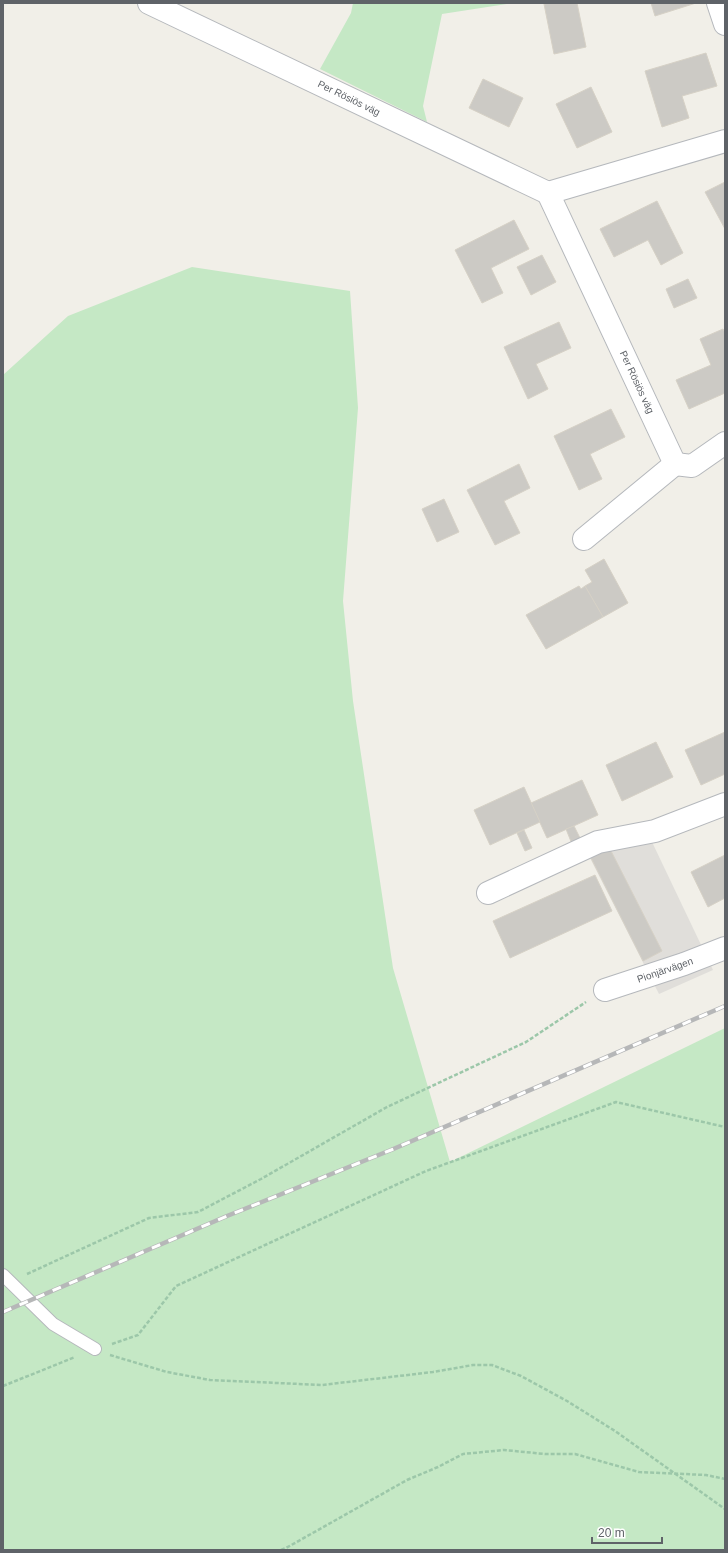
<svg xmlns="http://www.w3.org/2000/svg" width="728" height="1553" font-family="Arial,sans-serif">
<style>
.industrial{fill:#e0deda}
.green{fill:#c5e8c5}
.building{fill:#cccac5;stroke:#d6d1c6}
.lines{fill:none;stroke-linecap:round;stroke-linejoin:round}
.service-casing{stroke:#b5b8bc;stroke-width:14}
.minor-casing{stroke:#b5b8bc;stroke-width:24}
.path{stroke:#9cc7a9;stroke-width:2.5;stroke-dasharray:4 2;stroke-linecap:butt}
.service{stroke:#fff;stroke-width:12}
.minor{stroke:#fff;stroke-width:22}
.rail-casing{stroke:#b6b7b8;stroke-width:4.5}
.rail{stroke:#fff;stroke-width:3;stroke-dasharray:9;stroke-linecap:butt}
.labels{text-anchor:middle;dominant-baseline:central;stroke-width:3;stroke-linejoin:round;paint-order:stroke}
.street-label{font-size:10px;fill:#5f6368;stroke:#fff}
</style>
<rect width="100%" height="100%" fill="#f1efe8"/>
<!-- industrial -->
<path class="industrial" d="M652 842 713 970 659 994 589 856 615 845Z"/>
<!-- green -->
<g class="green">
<path d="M353 3H513L442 14 423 106 427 122 320 69 351 13Z"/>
<path d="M192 267 350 291 358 408 343 601 353 701 393 968 450 1162 725 1028V1550H3V375L68 316Z"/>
</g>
<!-- building -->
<g class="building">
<path d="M550 3H577L586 47 554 54 544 4Z"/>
<path d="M651 3H696L655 16Z"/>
<path d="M706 53 717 86 682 96 689 118 662 127 645 71Z"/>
<path d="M483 79 523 98 509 127 469 108Z"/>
<path d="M591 87 612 132 577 148 556 104Z"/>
<path d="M725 182V229L705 192Z"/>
<path d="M657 201 683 253 661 265 648 240 614 257 600 229Z"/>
<path d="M514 220 529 249 491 268 503 293 482 303 455 250Z"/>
<path d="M542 255 556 282 531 295 517 267Z"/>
<path d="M688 279 697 298 674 308 666 289Z"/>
<path d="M559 322 571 348 536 364 548 389 528 399 504 347Z"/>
<path d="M723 329 725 333V393L689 409 676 380 711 365 700 339Z"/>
<path d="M611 409 625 437 590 454 602 479 579 490 554 436Z"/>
<path d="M519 464 530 488 504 501 520 533 495 545 467 490Z"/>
<path d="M444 499 459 532 437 542 422 509Z"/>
<path d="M604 559 628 603 603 617 585 586 592 582 585 570Z"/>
<path d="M579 586 581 589 585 586 603 617 546 649 526 615Z"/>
<path d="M725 732V774L701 785 685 750Z"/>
<path d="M656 742 673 777 622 801 606 765Z"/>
<path d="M582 780 598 815 547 838 531 803Z"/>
<path d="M524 787 540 822 490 845 474 810Z"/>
<path d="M574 826 581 840 572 844 566 829Z"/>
<path d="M524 830 532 848 525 851 517 833Z"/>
<path d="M610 849 662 951 643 961 591 858Z"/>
<path d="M725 855V898L708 907 691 872Z"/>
<path d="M595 875 612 911 510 958 493 921Z"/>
</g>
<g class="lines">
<!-- service casing -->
<g class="service-casing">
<path id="service" d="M3 1275 53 1324 95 1349"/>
</g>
<!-- minor casing -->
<g class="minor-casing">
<g id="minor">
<path d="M149 3 548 193 725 141"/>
<path d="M718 3 725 24"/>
<path d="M548 193 675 464 584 539"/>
<path d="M675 464 692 466 725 443"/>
<path d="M488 893 598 842 655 831 725 804"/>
<path d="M605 990 684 964 725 948"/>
</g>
</g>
<!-- path -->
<g class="path">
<path d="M27 1274 149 1218 198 1212 261 1179 387 1107 526 1042 586 1002"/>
<path d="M112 1344 138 1335 176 1286 426 1171 616 1102 725 1127"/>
<path d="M110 1355 167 1372 210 1380 322 1385 433 1372 473 1365H492L521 1376 567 1401 615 1431 725 1509"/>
<path d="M3 1386 75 1357"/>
<path d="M281 1550 286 1548 407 1480 438 1467 463 1454 504 1450 545 1454H575L639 1472 706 1475 725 1479"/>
</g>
<!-- service -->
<use href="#service" class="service"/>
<!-- minor -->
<use href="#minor" class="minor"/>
<!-- rail casing -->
<g class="rail-casing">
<path id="rail" d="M3 1312 227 1216 391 1150 725 1006"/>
</g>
<!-- rail -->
<use href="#rail" class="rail"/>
</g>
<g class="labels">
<!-- street labels -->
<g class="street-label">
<text transform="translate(349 98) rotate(26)">Per Rösiös väg</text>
<text transform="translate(637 382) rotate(65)">Per Rösiös väg</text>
<text transform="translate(665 970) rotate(-19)">Pionjärvägen</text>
</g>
</g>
<!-- border -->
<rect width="728" height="1553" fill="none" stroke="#5f6368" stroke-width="8"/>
<!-- scale -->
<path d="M592 1537v6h70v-6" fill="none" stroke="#5f6368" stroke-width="2"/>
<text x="598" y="1537" font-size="12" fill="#5f6368" stroke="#ffffff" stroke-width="3" paint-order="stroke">20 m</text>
</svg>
